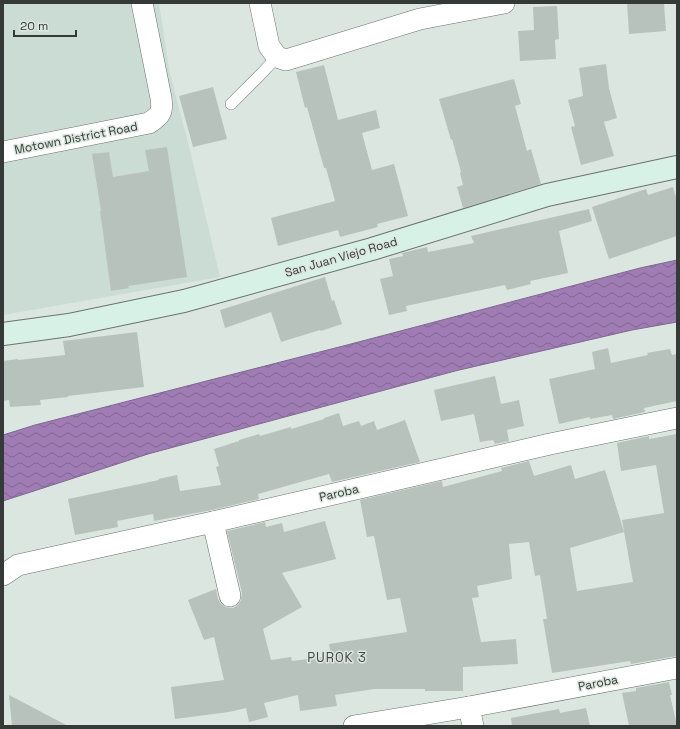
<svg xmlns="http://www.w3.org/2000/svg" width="680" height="729" font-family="'Space Grotesk',sans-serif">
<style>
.built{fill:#cadcd4}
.water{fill:url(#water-waves);stroke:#7f688e}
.building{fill:#b8c2bd}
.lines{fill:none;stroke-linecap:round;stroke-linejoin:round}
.lane-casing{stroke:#6b736f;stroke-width:12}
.street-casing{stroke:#6b736f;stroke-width:22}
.secondary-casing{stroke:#6b736f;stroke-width:24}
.lane{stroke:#fff;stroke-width:11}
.street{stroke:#fff;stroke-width:21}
.secondary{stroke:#d7f1e7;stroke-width:22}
.labels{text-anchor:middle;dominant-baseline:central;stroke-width:3;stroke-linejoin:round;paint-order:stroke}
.street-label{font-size:12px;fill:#353937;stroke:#dce6e1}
.neighbourhood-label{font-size:13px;letter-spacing:1px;fill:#414945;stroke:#dce6e1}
</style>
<defs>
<pattern id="water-waves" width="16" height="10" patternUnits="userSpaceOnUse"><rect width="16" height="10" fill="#9f7cb4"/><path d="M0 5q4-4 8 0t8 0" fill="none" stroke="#826793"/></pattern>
</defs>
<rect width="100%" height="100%" fill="#dce6e1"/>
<!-- built -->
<path class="built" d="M3 3H159L170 74 190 150 220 277 3 315Z"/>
<!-- water -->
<path class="water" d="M677 260V322L632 330 455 371 148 454 3 501V435L35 425 347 345 640 268Z"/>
<!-- building -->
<g class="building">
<path d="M627 3H664L666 31 629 34Z"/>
<path d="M557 6 559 39 555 40 556 59 520 61 518 31 534 30 533 7Z"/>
<path d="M606 64 609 88 617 118 604 122 614 156 581 165 571 127 575 126 568 100 583 96 579 68Z"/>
<path d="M324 65 338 120 376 110 380 128 362 133 372 170 394 164 408 216 377 224 378 227 340 237 338 230 278 246 271 218 335 201 326 168H324L307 107 305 108 296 72Z"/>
<path d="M514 79 521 104 515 106 527 151 531 149 541 184 463 208 457 187 463 185 460 173 461 172 452 139 451 140 439 99Z"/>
<path d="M213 87 227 139 193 147 179 96Z"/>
<path d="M167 147 187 277 128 286 129 288 111 291 100 211H101L92 154 109 152 113 177 149 171 145 150Z"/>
<path d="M673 187 677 201V236L609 259 592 207 646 189 648 195Z"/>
<path d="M589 209 592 221 559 231 568 273 530 281 531 284 507 290 505 285 406 306 407 311 389 315 380 279 393 276 389 259 403 256 402 253 427 247 428 252 474 243 471 236Z"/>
<path d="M325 277 332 301 334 300 342 324 321 331 320 330 281 342 271 312 225 328 220 310Z"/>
<path d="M137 332 144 387 68 396V397L40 400 41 405 10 407 9 400 3 401V361L18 359V360L65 355 63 341Z"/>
<path d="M608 348 611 363 648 355 647 353 670 349 672 355 677 354V401L644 408 645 412 613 419 612 415 590 419V417L559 424 549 379 595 369 592 352Z"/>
<path d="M495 376 501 404 519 400 524 426 507 430 509 441 495 444 493 440 480 442 474 414 441 421 434 390Z"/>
<path d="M339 413 343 426 359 421 361 426 374 421 377 430 405 420 420 462 332 482 329 474 258 494 259 499 212 510 154 521 153 514 117 521 118 527 75 535 68 499 159 480 158 479 177 475 180 491 221 485 216 467 219 466 214 449 239 441V440L259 434 260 436 291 427V429L324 419V418Z"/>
<path d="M677 434V656L631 664 630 661 552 673 543 619H547L540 575 535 576 529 542 509 544 512 579 477 586 479 597 472 598 481 642 516 639 518 664 463 667V691H425V689H374L335 695 337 706 300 711 298 695 264 703 268 717 249 722 246 708 229 712 175 719 171 687 224 680 214 637 204 640 188 600 216 589 218 599 221 604 226 607 233 608 238 605 241 600 242 593 227 531 265 522 266 527 282 523 284 532 325 521 336 559 282 573 302 607 263 629 271 660 291 657 292 661 331 656 329 644 407 632 400 598 387 600 374 536 367 537 360 500 442 481 443 487 502 471 501 468 529 461 534 476 571 465 575 479 605 470 624 532 570 548 577 591 633 582 622 520 664 513 656 465 621 471 617 443 649 436V439Z"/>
<path d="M669 682 672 695H670L677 726H629L622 693 636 691V688Z"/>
<path d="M9 695 68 726H12Z"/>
<path d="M586 708 590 726H512L511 718 559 709 560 713Z"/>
</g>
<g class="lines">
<!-- lane casing -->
<g class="lane-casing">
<path id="lane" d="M231 104 260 75 277 57"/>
</g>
<!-- street casing -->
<g class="street-casing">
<g id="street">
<path d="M260 3 269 46 277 57 286 60 420 19 504 3"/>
<path d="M3 152 149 123C161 115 163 112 161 98L142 3"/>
<path d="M213 522 230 596"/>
<path d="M3 575 18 565 213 522 550 444 677 418"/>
<path d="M469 707 473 726"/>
<path d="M354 726 469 707 677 668"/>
</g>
</g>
<!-- secondary casing -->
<g class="secondary-casing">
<path id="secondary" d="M3 334 69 325 184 301 372 249 547 195 677 167"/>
</g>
<!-- lane -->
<use href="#lane" class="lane"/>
<!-- street -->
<use href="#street" class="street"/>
<!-- secondary -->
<use href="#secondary" class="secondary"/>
</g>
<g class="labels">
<!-- street labels -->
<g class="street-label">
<text transform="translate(76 138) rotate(-11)">Motown District Road</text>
<text transform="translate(341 257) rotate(-16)">San Juan Viejo Road</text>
<text transform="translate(339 493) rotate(-13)">Paroba</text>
<text transform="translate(598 683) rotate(-11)">Paroba</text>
</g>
<!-- neighbourhood labels -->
<g class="neighbourhood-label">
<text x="337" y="657">PUROK 3</text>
</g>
</g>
<!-- border -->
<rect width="680" height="729" fill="none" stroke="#353937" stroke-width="8"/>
<!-- scale -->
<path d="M14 30v6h62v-6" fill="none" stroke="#353937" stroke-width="2"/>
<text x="20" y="30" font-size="12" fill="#353937" stroke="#dce6e1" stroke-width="3" paint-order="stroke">20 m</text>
</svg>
